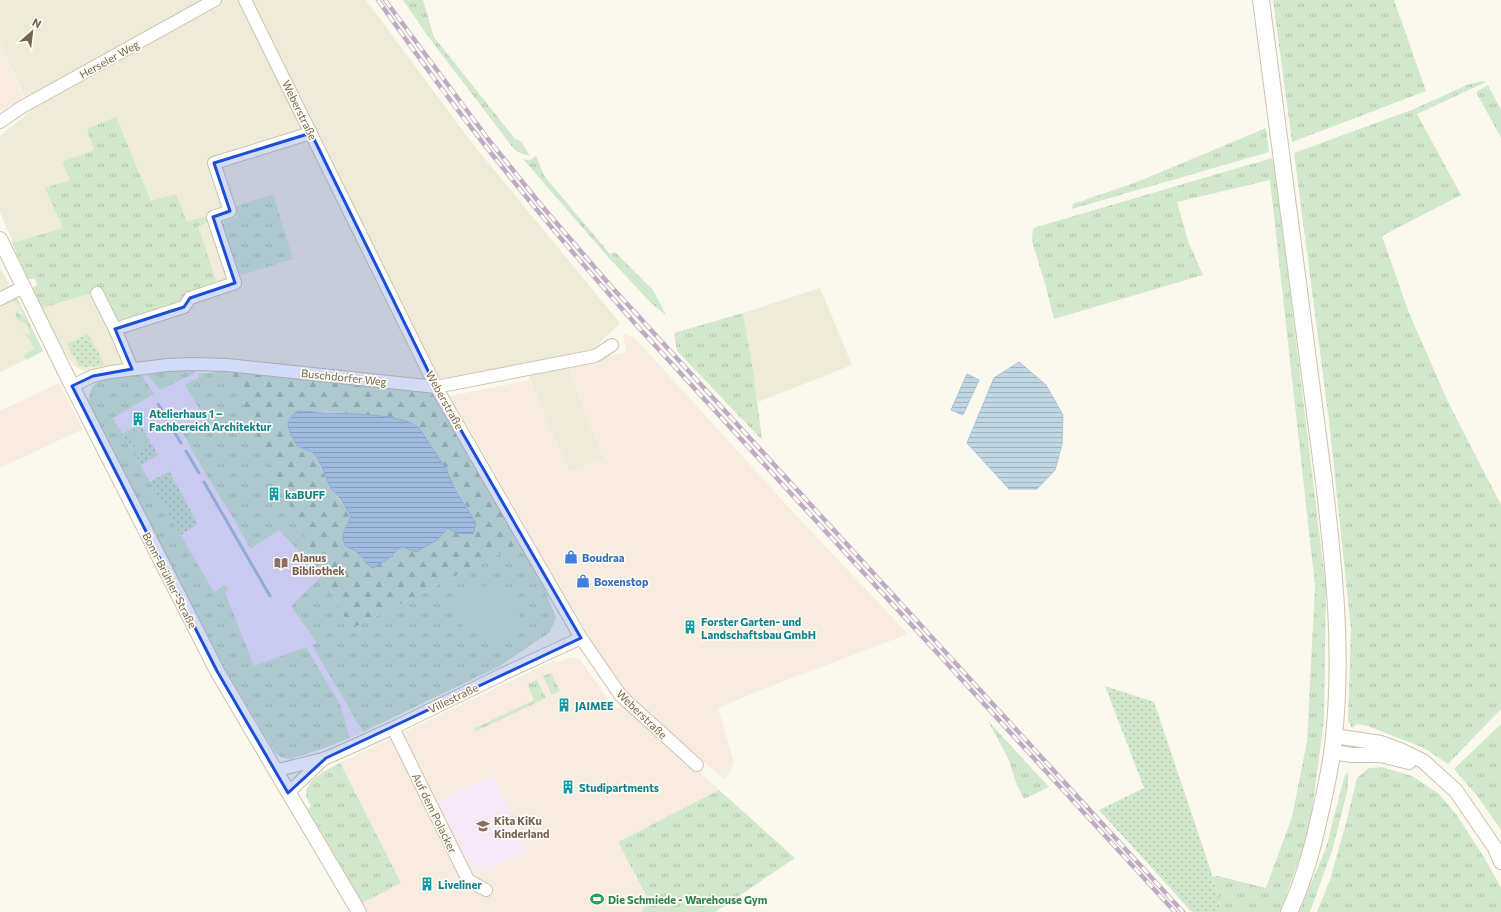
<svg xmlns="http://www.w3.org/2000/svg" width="1501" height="912" font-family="Commissioner,sans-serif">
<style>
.residential{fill:#efebd9}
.commercial{fill:#f7ecdf}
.education{fill:#f6e9f8}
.grass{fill:url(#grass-tufts)}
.forest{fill:url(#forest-firs);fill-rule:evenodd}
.garden{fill:url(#garden-dots)}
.pitch{fill:#d1e8cc}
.water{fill:url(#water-rules);stroke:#aac4d5}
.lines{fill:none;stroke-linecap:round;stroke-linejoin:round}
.stream{stroke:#aac4d5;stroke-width:3}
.minor-casing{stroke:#cbc2b0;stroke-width:14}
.tertiary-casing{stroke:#cbc2b0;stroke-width:16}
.secondary-casing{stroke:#cdc3af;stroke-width:18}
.minor{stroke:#fff;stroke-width:12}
.tertiary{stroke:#fff;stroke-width:14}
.secondary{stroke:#fff;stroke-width:16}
.rail-casing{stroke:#bfabc5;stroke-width:4.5}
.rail{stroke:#fefcf3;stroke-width:3;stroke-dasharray:9;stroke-linecap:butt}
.marked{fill:#1d4ed8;fill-opacity:0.2;stroke:#1d4ed8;stroke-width:3;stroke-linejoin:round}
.labels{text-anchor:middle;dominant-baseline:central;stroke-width:3.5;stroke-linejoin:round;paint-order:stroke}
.street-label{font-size:11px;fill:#756651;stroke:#fefcf3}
.culture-label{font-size:11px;font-weight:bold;fill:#0d838f;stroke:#fefcf3;text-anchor:start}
.education-label{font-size:11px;font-weight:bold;fill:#785e54;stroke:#fefcf3;text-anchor:start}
.shop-label{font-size:11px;font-weight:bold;fill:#366cbe;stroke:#fefcf3;text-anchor:start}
.leisure-label{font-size:11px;font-weight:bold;fill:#27864d;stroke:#fefcf3;text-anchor:start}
</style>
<defs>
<pattern id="grass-tufts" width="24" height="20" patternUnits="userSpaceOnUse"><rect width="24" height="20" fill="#d1e8cc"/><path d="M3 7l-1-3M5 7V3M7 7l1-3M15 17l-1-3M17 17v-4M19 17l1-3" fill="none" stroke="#aec0a8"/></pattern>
<pattern id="forest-firs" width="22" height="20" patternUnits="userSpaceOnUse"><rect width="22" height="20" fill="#d1e8cc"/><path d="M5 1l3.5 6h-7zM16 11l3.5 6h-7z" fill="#aec0a8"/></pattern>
<pattern id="garden-dots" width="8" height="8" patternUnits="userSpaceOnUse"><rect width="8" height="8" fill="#d1e8cc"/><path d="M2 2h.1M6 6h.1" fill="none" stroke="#aec0a8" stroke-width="1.8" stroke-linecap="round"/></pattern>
<pattern id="water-rules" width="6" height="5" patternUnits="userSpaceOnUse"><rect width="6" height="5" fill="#c2d7e4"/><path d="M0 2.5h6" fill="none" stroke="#a2b2bb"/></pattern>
</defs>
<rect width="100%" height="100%" fill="#fbf9ed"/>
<!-- residential -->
<g class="residential">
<path d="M0 0H366L472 143 620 323 591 351 563 356 604 459 569 472 524 365 436 387 227 365 93 376 74 366 60 345 42 308 33 288 37 284 35 279H28L0 212V136L31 111 0 43Z"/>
<path d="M0 268 17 298 43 351 0 372Z"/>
<path d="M820 288 852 365 758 402 743 313Z"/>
</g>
<!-- commercial -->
<g class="commercial">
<path d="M0 43 24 98 0 111Z"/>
<path d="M623 334 634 337 794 513 908 634 761 690 718 708 734 762 732 768 724 779 668 731 632 698 615 680 591 641 450 396 530 380 570 472 604 459 566 365 626 352Z"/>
<path d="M59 383 83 429 0 468V411Z"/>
<path d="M571 657 580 660 584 665 615 709 624 705 719 790 618 842 648 900 642 912H368L308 809 311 806 306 796 308 786 318 776 340 763 554 660 556 663Z"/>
</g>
<!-- education -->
<g class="education">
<path d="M226 369 323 575 394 717 339 743 293 758V760L281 757 275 752 225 669 91 411 88 398 91 389 99 381 141 374 195 370V373H210Z"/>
<path d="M493 775 528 851 485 871H481L470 865 467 860 438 801Z"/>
</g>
<!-- grass -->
<g class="grass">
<path d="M403 0H423L434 37 516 140 518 139 522 143 530 156 518 152 514 149 430 39Z"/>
<path d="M1273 0H1394L1426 91 1292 142Z"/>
<path d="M1482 81 1486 82 1417 114 1461 195 1382 236 1409 313 1448 402 1501 505V709L1448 764 1424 748 1368 726 1357 724 1352 728 1348 720 1351 629 1329 421 1294 153 1414 109 1467 85Z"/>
<path d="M1488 85 1501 110V138L1476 92Z"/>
<path d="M116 117 151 201 176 194 187 222 207 216 209 222 198 226 216 281 186 293 179 302 116 321 98 291 42 308 33 288 37 285 35 279H28L12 243 63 228 45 188 70 180 62 162 94 150 87 129Z"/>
<path d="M1266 128 1269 152 1072 209 1073 204 1137 182Z"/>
<path d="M536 156 545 177 610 254 615 252 653 290 666 315 652 304 608 257 523 159 530 160Z"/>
<path d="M1272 158 1276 176 1326 588 1324 720 1311 818 1304 846 1280 912H1222L1213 877 1218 876 1266 888 1292 817 1307 741 1315 586 1270 180 1177 202 1188 241 1203 275 1054 319 1046 287 1032 241 1033 228Z"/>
<path d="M273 194 293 259 238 276 218 223 238 217 234 207Z"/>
<path d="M13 298H17L43 351 26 360 24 355 34 349 30 340 23 332 29 335 31 332 27 329 29 326 17 319 15 312 24 316 19 304 11 300Z"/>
<path d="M743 313 754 376 762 440 677 351 674 333Z"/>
<path d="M226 369 319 565 316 569 279 530 250 549C230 509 203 473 183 433L206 420 185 385 199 377V373H210Z"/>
<path d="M174 370H195V373L160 390 150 378 148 373Z"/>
<path d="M141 374 154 394 113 418 214 592 226 585 229 590 225 592 254 666 306 647 341 706 350 738 324 748 293 758V760L281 757 275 752 225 669 91 411C81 374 115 377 141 374Z"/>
<path d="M520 543 541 579 556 618 550 632 500 666 363 732 312 645 317 643 291 606 323 575 351 629Z"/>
<path d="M551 673 560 691 552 695 543 676Z"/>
<path d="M537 680 546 698 476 731 474 729 534 700 527 684Z"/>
<path d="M988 721 1049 787 1024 799 1016 783 1009 760Z"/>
<path d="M1501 724V830L1478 797 1454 769Z"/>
<path d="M340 763 401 883 362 903 308 809 311 806C309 802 306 798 306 794 306 779 328 769 340 763Z"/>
<path d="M1382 767 1412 776 1427 786 1438 793 1456 814 1484 857 1501 888V912H1317L1330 880 1346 823 1357 778 1369 768Z"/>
<path d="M1348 771V788L1333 848 1310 912H1299L1326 848 1344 778Z"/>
<path d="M719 790 795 858 715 912H642L648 899 618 842Z"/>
</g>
<!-- forest -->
<path class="forest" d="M226 369 433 393 520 543 351 629 323 575ZM298 411C317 411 336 412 354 414 377 417 398 416 419 428L467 507 454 530 449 528 437 540 416 552 403 547 397 549 392 556 362 560 358 552 347 547 344 542V530L349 522 351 516 347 509 336 496 321 469 317 457 312 452 297 446 288 428Z"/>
<!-- garden -->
<g class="garden">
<path d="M88 334 105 365 86 367 79 366 67 344Z"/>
<path d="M140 424 158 455 141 465 122 434Z"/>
<path d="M169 471 198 524 181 535 150 482Z"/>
<path d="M1105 686 1154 702 1213 877 1222 912H1192L1099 810 1144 788Z"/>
</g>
<!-- pitch -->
<g class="pitch">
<path d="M139 428 149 447 138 453 128 435Z"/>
<path d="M501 578 525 629 496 643 487 626 467 636 451 602Z"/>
</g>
<!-- water -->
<g class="water">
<path d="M1019 362 1046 385 1063 415 1062 444 1055 470 1037 489H1009L967 443 994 378Z"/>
<path d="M967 374 979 380 963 415 951 410Z"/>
<path d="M298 411C307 411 315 412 323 413 346 414 402 413 419 428L446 469 455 489 476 523 473 534 457 533 448 528 437 540 416 552 403 547 397 549 392 556 373 568C364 563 363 558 357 552 354 549 349 549 346 546 338 535 348 526 351 516L342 501 331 488 317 457 312 452 297 446C290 431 281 423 298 411Z"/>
</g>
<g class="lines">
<!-- stream -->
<g class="stream">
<path d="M158 404 181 443"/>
<path d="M186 451 199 473"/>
<path d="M204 482 270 596"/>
</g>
<!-- minor casing -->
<g class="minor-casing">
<g id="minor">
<path d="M245 0 436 387 581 638 621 696 697 765"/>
<path d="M0 122 22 107 215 0"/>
<path d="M97 293 115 329"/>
<path d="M0 299 23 287"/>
<path d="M132 369 115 329 184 307 190 298 235 283 213 217 230 211 214 163 311 133"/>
<path d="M72 386 93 376 111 372 168 365 191 364 227 365 436 387 595 356 612 345"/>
<path d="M393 728 468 880 486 890"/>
<path d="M275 771 326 758 340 752 393 728 503 674 581 638"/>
<path d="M288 793 325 758"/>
</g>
</g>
<!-- tertiary casing -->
<g class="tertiary-casing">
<g id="tertiary">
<path d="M0 239 72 386 217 671 359 912"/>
<path d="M1334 736 1381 743 1400 750 1423 761 1456 791 1495 848 1501 862"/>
<path d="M1332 752 1352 755H1381L1409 762"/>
</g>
</g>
<!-- secondary casing -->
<g class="secondary-casing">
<path id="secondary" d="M1261 0 1324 482C1334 567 1343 651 1334 736 1332 763 1326 788 1320 814 1313 847 1304 881 1289 912"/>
</g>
<!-- minor -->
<use href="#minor" class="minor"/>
<!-- tertiary -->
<use href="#tertiary" class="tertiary"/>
<!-- secondary -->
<use href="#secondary" class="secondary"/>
<!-- rail casing -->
<g class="rail-casing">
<g id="rail">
<path d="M378 0C418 57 459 114 503 168 546 223 593 276 639 328L1175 912"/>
<path d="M385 0 488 139 541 205 609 284 1183 912"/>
</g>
</g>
<!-- rail -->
<use href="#rail" class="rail"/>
</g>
<!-- marked area -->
<path class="marked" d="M311 133 436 387 581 638 326 758 288 793 217 671 72 386 93 376 132 369 115 329 184 307 190 298 235 283 213 217 230 211 214 163Z"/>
<!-- icons -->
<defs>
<g id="building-bare" transform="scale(1.08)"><path d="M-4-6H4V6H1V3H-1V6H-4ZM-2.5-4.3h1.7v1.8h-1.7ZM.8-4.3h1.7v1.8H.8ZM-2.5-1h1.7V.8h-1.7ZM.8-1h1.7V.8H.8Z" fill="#0f9aa8" stroke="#fefcf3" stroke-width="2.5" paint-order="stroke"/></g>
<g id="shop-bare" transform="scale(1.08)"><path d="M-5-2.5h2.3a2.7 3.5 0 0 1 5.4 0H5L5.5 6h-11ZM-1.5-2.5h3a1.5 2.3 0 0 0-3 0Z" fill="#3f7fe0" stroke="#fefcf3" stroke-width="2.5" paint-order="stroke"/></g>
<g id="library-bare" transform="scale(1.08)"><path d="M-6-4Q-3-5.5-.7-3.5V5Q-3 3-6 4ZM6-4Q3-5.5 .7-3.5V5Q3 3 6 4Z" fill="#8d6e63" stroke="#fefcf3" stroke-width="2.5" paint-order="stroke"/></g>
<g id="school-bare" transform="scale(1.08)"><path d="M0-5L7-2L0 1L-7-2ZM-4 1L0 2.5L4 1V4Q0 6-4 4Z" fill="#8d6e63" stroke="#fefcf3" stroke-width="2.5" paint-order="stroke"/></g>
<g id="stadium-bare" transform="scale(1.08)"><path d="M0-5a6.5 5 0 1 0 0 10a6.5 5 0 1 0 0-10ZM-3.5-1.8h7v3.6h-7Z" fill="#2e9e5b" stroke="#fefcf3" stroke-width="2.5" paint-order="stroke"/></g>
</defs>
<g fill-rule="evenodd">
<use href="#building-bare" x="138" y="419"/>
<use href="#building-bare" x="274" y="494"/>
<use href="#shop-bare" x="571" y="557"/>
<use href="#library-bare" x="281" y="563"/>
<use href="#shop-bare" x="583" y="581"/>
<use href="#building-bare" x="690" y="627"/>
<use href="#building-bare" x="564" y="705"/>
<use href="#building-bare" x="568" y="787"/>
<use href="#school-bare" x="483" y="826"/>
<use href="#building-bare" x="427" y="884"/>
<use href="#stadium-bare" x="597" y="899"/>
</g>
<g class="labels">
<!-- street labels -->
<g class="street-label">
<text transform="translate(109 59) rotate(-29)">Herseler Weg</text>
<text transform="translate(300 110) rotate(64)">Weberstraße</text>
<text transform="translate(344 377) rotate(6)">Buschdorfer Weg</text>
<text transform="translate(445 400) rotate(61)">Weberstraße</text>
<text transform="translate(170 580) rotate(63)">Bonn-Brühler-Straße</text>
<text transform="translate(453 698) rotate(-26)">Villestraße</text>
<text transform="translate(642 714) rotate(44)">Weberstraße</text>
<text transform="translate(435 813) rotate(64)">Auf dem Polacker</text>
</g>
<!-- culture labels -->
<g class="culture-label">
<text x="149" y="413">Atelierhaus 1 –<tspan x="149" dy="13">Fachbereich Architektur</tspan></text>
<text x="285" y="494">kaBUFF</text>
<text x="701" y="621">Forster Garten- und<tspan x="701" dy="13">Landschaftsbau GmbH</tspan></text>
<text x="575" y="705">JAIMEE</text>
<text x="579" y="787">Studipartments</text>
<text x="438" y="884">Liveliner</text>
</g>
<!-- education labels -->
<g class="education-label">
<text x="292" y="557">Alanus<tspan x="292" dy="13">Bibliothek</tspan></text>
<text x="494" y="820">Kita KiKu<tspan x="494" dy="13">Kinderland</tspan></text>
</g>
<!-- shop labels -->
<g class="shop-label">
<text x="582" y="557">Boudraa</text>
<text x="594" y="581">Boxenstop</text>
</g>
<!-- leisure labels -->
<g class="leisure-label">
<text x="608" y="899">Die Schmiede - Warehouse Gym</text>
</g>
</g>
<!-- north arrow -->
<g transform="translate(32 32) rotate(28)" stroke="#fefcf3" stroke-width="3" paint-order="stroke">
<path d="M0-3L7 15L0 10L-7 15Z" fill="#756651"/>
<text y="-6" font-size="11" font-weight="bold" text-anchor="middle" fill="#756651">N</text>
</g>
</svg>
